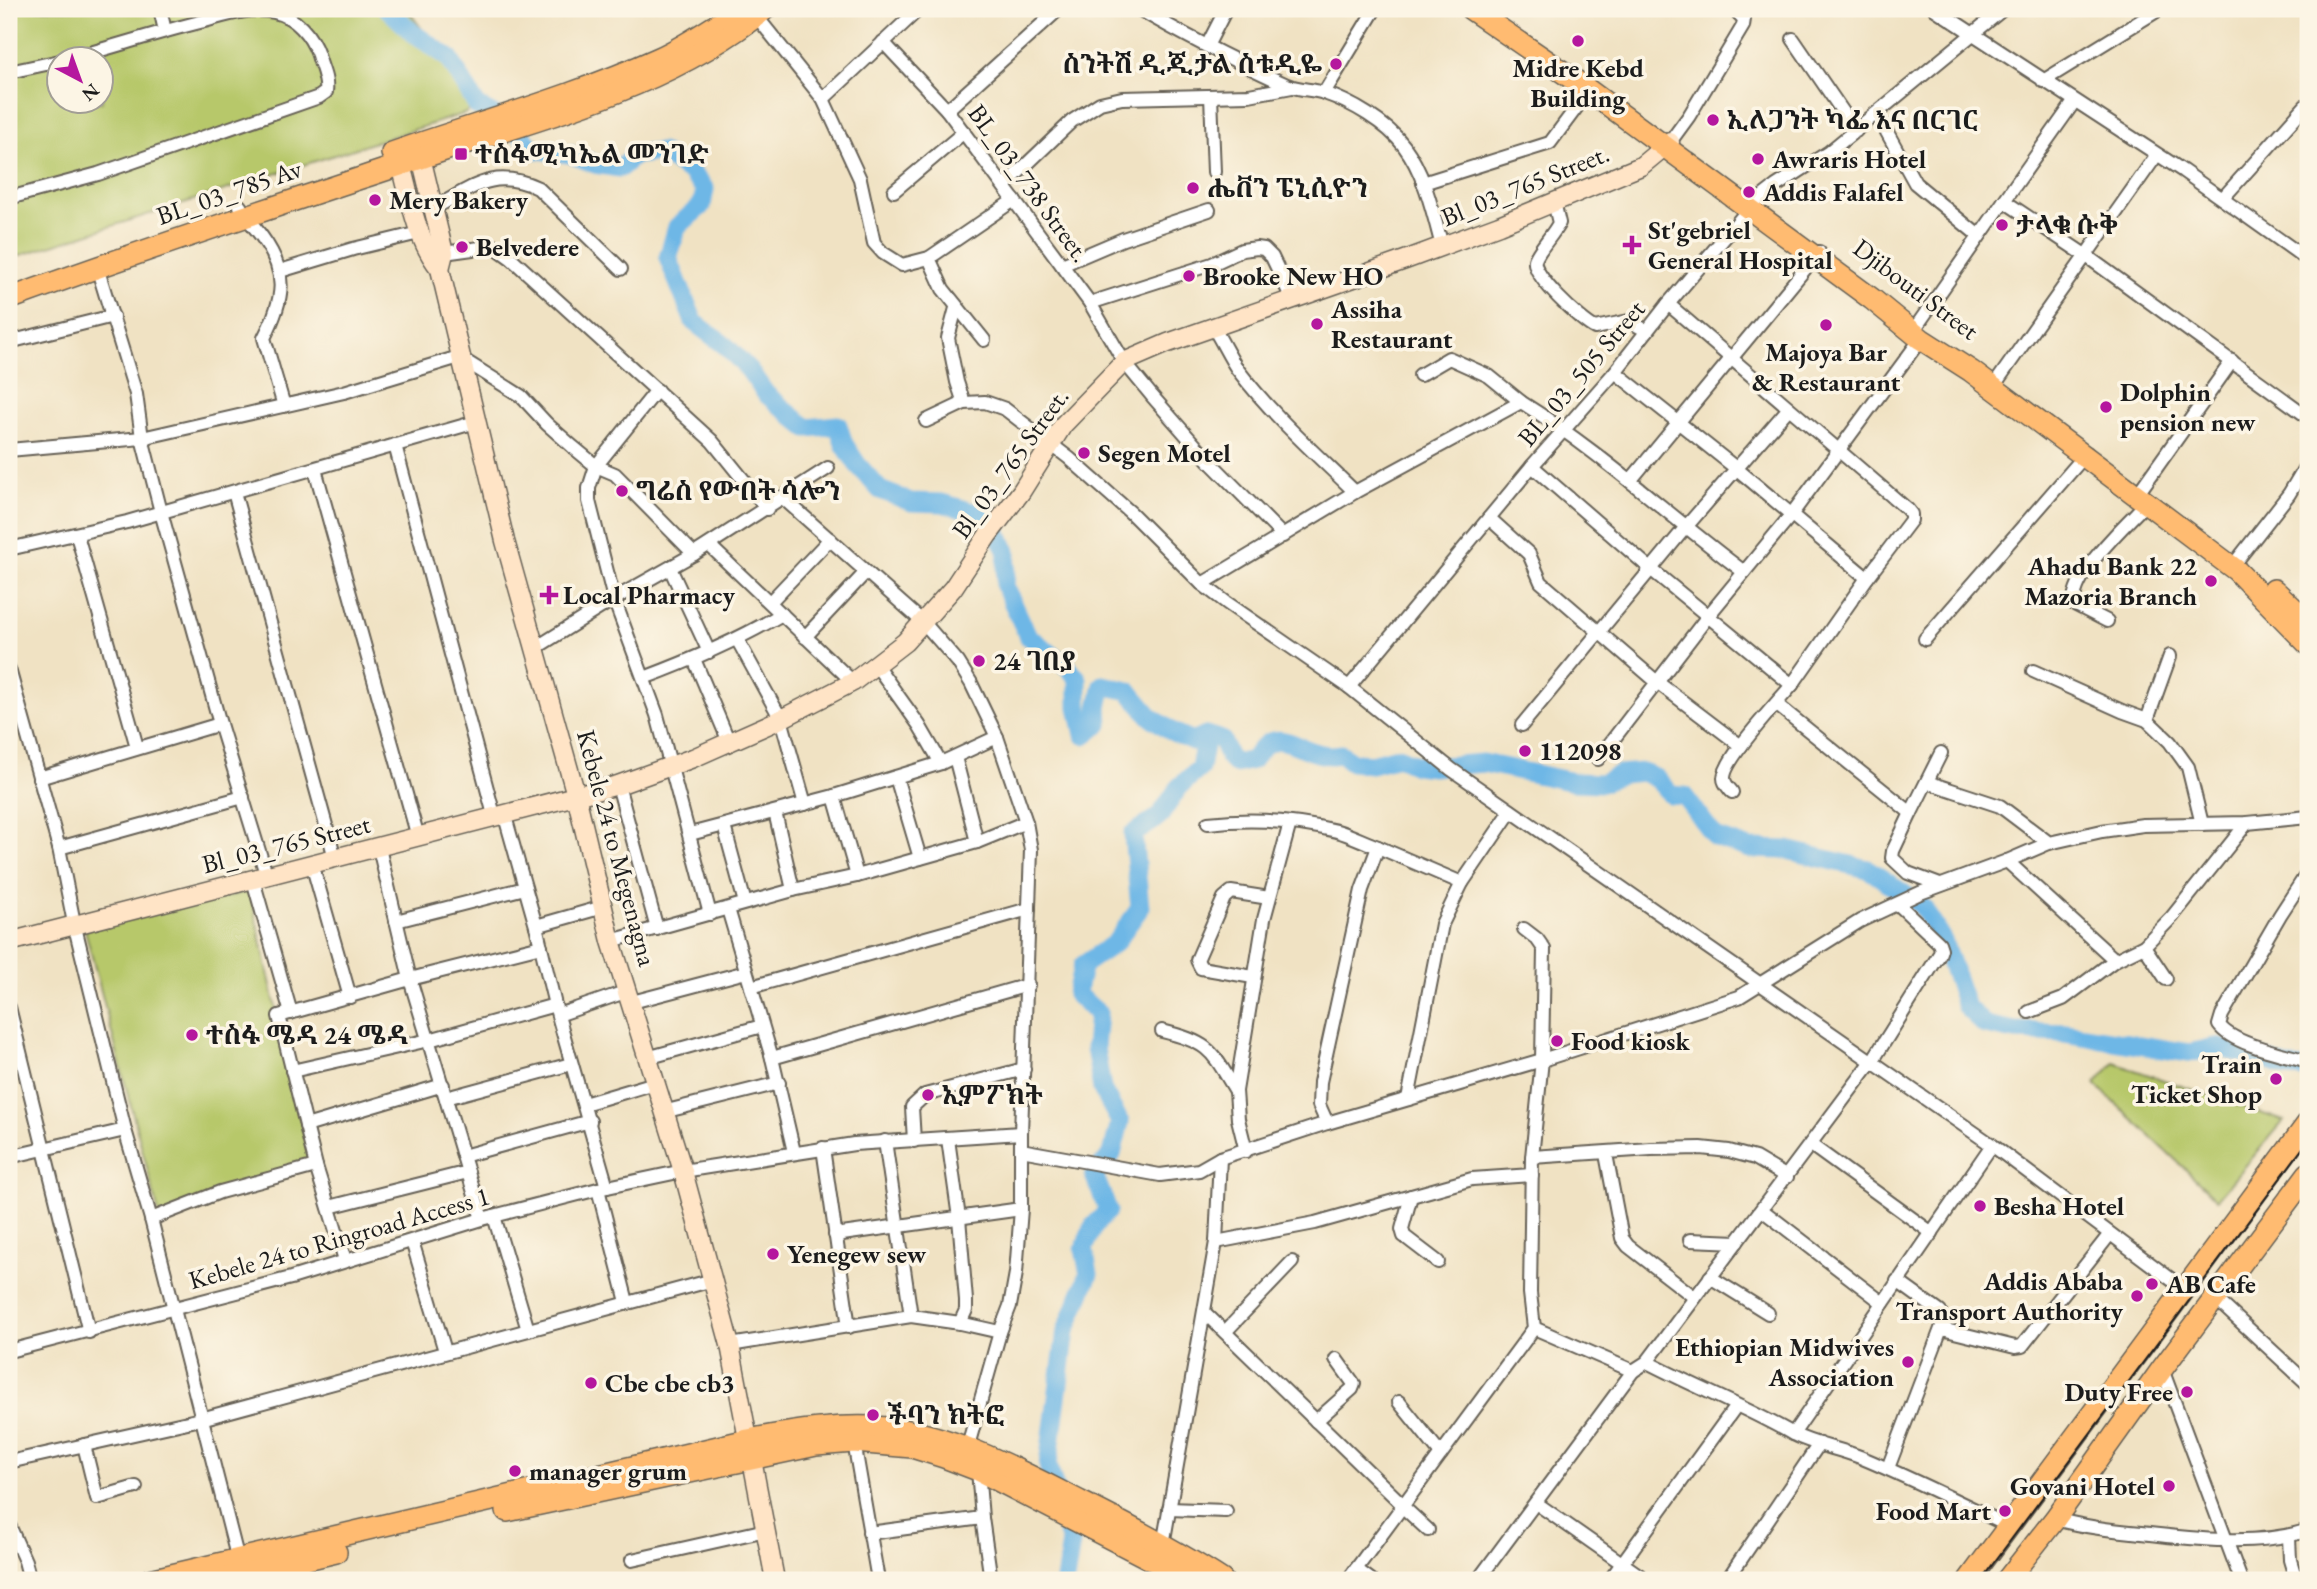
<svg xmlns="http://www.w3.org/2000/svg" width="2317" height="1589" font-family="'EB Garamond','Noto Serif Ethiopic',serif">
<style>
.green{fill:#b7c86b;stroke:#6a7244;stroke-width:2;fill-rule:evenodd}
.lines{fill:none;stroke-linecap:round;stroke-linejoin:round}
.river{stroke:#6eb7e6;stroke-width:19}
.street-casing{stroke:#666156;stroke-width:16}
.secondary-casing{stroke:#666156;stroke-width:21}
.primary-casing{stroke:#666156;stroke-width:24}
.street{stroke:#fff;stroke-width:12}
.secondary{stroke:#ffe4c6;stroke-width:18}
.primary{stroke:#ffbb71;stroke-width:21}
.tram{stroke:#1c1c1c;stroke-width:2}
.poi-dot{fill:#b5179e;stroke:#fcf5e5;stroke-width:2.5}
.labels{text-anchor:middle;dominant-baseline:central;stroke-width:7;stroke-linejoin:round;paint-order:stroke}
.poi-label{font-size:26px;font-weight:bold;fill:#1c1c1c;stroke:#fcf5e5;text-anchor:start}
.street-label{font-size:26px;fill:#1c1c1c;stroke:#fcf5e5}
</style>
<rect width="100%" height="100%" fill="#fcf5e5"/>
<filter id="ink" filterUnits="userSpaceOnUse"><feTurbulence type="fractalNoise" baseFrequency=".0143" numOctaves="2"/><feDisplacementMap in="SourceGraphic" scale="14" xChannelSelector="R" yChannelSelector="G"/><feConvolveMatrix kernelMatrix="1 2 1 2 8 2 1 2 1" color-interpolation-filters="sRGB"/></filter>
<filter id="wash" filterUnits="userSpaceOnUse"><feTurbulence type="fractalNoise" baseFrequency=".00686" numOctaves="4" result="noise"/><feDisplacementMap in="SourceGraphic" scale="28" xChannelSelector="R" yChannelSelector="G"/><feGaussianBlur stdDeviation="1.57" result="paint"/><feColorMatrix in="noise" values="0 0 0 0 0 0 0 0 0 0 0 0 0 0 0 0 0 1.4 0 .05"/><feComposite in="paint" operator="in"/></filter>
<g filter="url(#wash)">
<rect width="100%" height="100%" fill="#f0e2c3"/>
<!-- green -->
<g class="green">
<path d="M9 9H407L428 37 453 62 473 107 466 113 9 259ZM60 60H102V102H60Z"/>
<path d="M250 891 311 1167 160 1218 85 930Z"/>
<path d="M2114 1063 2284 1121 2217 1199 2095 1084Z"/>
</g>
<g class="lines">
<!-- river -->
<g class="river">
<path d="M388 9 413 33 449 58 477 106 513 126 533 149 570 154 595 164 620 168 635 155 661 152 691 173 705 189 702 205 677 227 668 258 694 322 727 347 749 370 766 394 807 428 838 425 844 444 857 464 880 490 911 502 942 503 973 512 993 523 1007 552 1005 586 1028 636 1068 667 1078 679V707L1084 735 1099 724 1098 707 1103 685 1129 691 1151 717 1173 732 1193 741 1206 735 1222 740 1228 756 1235 764 1253 760C1278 715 1302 762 1341 754L1352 762 1371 764 1398 757 1416 765 1432 767 1483 763 1574 782 1602 783 1620 774 1643 772 1657 779 1671 795 1684 796 1715 837 1750 849 1787 850 1868 869 1922 906 1943 941 1966 1007 1985 1025 2015 1031 2065 1033 2189 1053 2216 1047 2256 1056 2288 1068 2308 1069"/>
<path d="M1065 1580 1071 1543 1048 1465 1066 1331 1089 1274 1084 1249 1093 1227 1108 1210 1094 1175 1112 1154 1120 1122 1102 1089 1095 1048 1098 1013 1076 994 1083 965 1115 943 1140 908 1133 834 1159 817 1179 787 1200 768 1206 735"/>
</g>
</g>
</g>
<g filter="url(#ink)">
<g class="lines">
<!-- street casing -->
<g class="street-casing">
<g id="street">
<path d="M160 9 165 31"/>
<path d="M1139 9C1187 37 1237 62 1287 85 1299 90 1312 89 1324 93 1351 102 1387 123 1404 146 1425 174 1433 213 1442 246"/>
<path d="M1935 9 2183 171 2308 260"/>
<path d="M753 12 823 99 860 179 874 243 883 253 902 265 929 258 1014 200"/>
<path d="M1793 39 1856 131"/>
<path d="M883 42 947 110 1090 303 1124 362 1152 396 1209 461 1283 536"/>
<path d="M1207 46 1226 9"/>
<path d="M9 72 60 61"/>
<path d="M2043 81 2160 9"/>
<path d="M1324 93 1375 9"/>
<path d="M1211 96 1214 172"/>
<path d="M823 99 919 9"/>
<path d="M947 110 1059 9"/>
<path d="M1877 114 1915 183 1979 236"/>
<path d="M1670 142 1689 116 1743 26 1744 19 1734 9"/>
<path d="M1423 183 1550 143 1591 88"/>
<path d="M1004 186 1072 121 1100 103 1122 98 1249 95 1292 87"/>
<path d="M894 191 964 132"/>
<path d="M9 198 98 174 319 97 326 92C328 79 321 67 318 55 311 35 296 17 274 12 250 6 224 16 200 22 155 33 110 48 65 60"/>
<path d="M2223 198 2308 103"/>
<path d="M2004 201 2074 102"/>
<path d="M1554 202 1559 223C1553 235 1538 250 1535 260 1531 275 1581 321 1595 328L1629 321 1647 331"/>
<path d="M240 206C246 218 254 226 262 237 289 274 284 299 264 338L284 406"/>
<path d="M434 208C472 188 493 167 538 188L621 269"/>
<path d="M444 253 494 246 512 259 712 441 767 509"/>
<path d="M929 258 943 289 984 340"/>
<path d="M1062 265 1123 239 1209 210"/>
<path d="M97 267 136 394 142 438 161 512 220 724 267 877"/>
<path d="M280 271 353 249 419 233"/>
<path d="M1090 303 1212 264 1242 250 1257 248 1264 249 1272 257 1292 299"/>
<path d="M956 308 948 338 957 382 964 403"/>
<path d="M1918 324 2004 201 2085 255 2308 417"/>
<path d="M1213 327C1222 341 1229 357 1238 370 1272 415 1315 453 1355 492"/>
<path d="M9 342 113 316"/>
<path d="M1615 372 1737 469 1867 578"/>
<path d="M1420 375 1449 358 1489 376 1521 402"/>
<path d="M1995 384 2156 156"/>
<path d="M657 390 596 466 589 488V501L614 599 657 715 710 914"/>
<path d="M926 421 964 403 985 402 1005 409 1069 458 1131 513 1202 584 1227 603 1349 687 1451 769 1992 1145 2184 1289"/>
<path d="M395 445 494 815"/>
<path d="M9 450 142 438 344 392 459 357 521 396 547 424 573 447 596 466 615 474 694 554"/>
<path d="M1532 466 1652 570 1708 616 1791 515 1923 336"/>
<path d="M315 469 418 837"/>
<path d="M1630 481 1819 252"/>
<path d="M234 492 335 858"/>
<path d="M2139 492 2232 361"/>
<path d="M783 498 924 623 958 662 971 683 997 737 1026 822 1031 850 1021 1133V1209L1016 1273 1010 1306 1000 1332 967 1449"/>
<path d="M1489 518 1529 554 1541 582 1657 682 1741 746"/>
<path d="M77 535 137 747"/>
<path d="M709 545 853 682"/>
<path d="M9 549 127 522 476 422"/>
<path d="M2235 563 2289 494 2308 462"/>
<path d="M670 568 709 652"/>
<path d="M1202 584 1355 492 1521 402C1600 451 1669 516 1744 572"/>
<path d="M770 602 830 539"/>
<path d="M2107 621 2074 604C2071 573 2129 522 2149 500"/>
<path d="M805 637 866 572"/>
<path d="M737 639 781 719 805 804"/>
<path d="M1925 639 2087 453"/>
<path d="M534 649 614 599 694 554 828 468"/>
<path d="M694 659 729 742"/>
<path d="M876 665 919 725 941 763"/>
<path d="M9 669 59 848 74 923 125 1130 151 1219 239 1564"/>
<path d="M2033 671 2122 711 2147 720 2170 742 2188 767 2202 824"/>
<path d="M644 678C692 660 737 641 782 614"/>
<path d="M1349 687 1532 466 1615 372 1668 304 1754 203 1776 186 1829 152 2003 9"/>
<path d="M1776 704 1911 813 1941 753"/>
<path d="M2147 720 2170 656"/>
<path d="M1522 725 1685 528 1789 408"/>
<path d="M955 757 977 842"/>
<path d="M1598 759 1708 616 1792 685 1867 578 1911 520V514L1907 509 1668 304"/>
<path d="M896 777 920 858"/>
<path d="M39 778 220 724"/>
<path d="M1927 782 2000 806 2049 843"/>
<path d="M618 785 657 929"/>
<path d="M1732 792C1729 788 1724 784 1724 778 1724 759 1778 702 1792 685"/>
<path d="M775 812 793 890"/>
<path d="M504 813 536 926 555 1005 607 1187"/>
<path d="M1911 813 1893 851 1892 858 1908 873 1940 885"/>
<path d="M1208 823C1250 818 1296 821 1337 831 1351 835 1364 842 1378 847L1362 890 1320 1082 1319 1105 1327 1123"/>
<path d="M724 826 745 903"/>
<path d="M690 834 834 796"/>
<path d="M1378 847 1462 883"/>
<path d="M59 848 243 797"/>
<path d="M379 848 410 979 482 1219"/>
<path d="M2007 861 2115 960"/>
<path d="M312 864 350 997"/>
<path d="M2308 872 2280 915 2222 1015 2219 1025C2233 1045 2284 1054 2308 1061"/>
<path d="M857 876 834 796 941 763 997 737"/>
<path d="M253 880 291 1013"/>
<path d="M728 909 772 1058 794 1152"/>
<path d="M396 921 525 888"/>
<path d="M536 926 603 907"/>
<path d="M611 941 793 890 857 876 977 842 1026 822"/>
<path d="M2144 946 2166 979"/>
<path d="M1253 977 1201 968 1197 960 1224 898 1231 892 1269 898"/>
<path d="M751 987 1029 909"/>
<path d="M632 1002 746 972"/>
<path d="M9 1007 89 1332"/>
<path d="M2029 1012 2063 999 2115 960 2144 946 2172 917 2247 823"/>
<path d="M558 1015 628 991"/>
<path d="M1162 1031C1211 1043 1211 1050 1236 1091"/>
<path d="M647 1058 762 1026"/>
<path d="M772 1058 1028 985"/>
<path d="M292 1071 429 1040 555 1005"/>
<path d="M446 1098 571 1064"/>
<path d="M1408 1099 1442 924 1462 883 1511 811"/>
<path d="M584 1104 655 1083"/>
<path d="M663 1112 779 1083"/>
<path d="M306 1126 443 1085"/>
<path d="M948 1139 959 1218 966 1300V1310L960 1323"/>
<path d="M885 1141 911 1316"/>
<path d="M914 1141 912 1107 925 1095 1024 1069"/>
<path d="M1811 1145 1932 1233"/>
<path d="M823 1148 849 1327"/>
<path d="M1021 1150 1160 1175 1199 1170 1220 1158 1327 1123 1542 1060 1739 997 1860 921 1920 893 2007 861 2049 843 2102 831 2143 825 2247 823 2308 817"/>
<path d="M1246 1151 1238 1119 1236 1091 1264 919 1290 823"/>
<path d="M1606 1154 1622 1238 1628 1246 1694 1297"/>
<path d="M463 1156 590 1121"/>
<path d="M9 1157 125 1130"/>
<path d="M1532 1157 1651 1149 1701 1148 1729 1151 1755 1158 1787 1177"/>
<path d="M598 1189 627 1302"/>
<path d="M1411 1196 1402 1229 1404 1236 1438 1262"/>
<path d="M329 1207 468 1172"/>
<path d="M1762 1210 1883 1303"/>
<path d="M494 1216 528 1330"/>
<path d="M151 1219 220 1192 316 1166"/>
<path d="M835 1235 1021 1209"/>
<path d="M1690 1240 1737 1242"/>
<path d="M412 1241 445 1351"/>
<path d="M1216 1242 1315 1223 1472 1179 1532 1175"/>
<path d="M345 1260 316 1166 279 1016 410 979 541 946"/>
<path d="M1710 1277 1768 1313"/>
<path d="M2216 1299 2308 1384"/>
<path d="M1205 1313 1403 1505"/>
<path d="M1534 1328 1633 1371"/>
<path d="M1942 1329 2015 1347 2022 1346 2110 1234"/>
<path d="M1225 1332 1292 1262"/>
<path d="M730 1345 911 1316 960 1323 1000 1332"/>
<path d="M9 1351 291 1278 482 1219 598 1189 683 1171 854 1144 1021 1133"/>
<path d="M1647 1362C1695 1387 1746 1407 1793 1434L1992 1145"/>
<path d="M2162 1369 2241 1580"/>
<path d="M1399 1402 1441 1454"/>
<path d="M1316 1421 1352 1389 1354 1384 1336 1359"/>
<path d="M1793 1434C1814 1445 1838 1448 1860 1457 1911 1478 1960 1503 2009 1526"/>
<path d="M854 1442 878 1580"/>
<path d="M84 1445 97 1498 136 1487"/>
<path d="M9 1462 201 1419 713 1280"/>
<path d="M1888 1468 1944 1321 1940 1312 1897 1281"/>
<path d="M978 1470 982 1518 991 1580"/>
<path d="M1536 1503 1646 1580"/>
<path d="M1402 1506 1428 1530"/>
<path d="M1169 1509 1226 1511"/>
<path d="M2055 1519C2084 1527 2111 1530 2141 1533 2191 1539 2260 1547 2308 1530"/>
<path d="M9 1525 25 1561 30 1580"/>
<path d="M869 1533 982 1518"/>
<path d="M2289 1537 2290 1560 2296 1580"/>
<path d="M1163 1545 1216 1242 1220 1158"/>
<path d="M632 1560 766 1530"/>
<path d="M1356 1569 1371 1580"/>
<path d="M1348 1580 1534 1328 1530 1293 1532 1157 1542 1060 1544 949 1537 939 1524 929"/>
<path d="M1478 1580 1633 1371 1647 1362 1873 1060 1939 955 1941 949 1939 943 1898 904"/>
<path d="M1610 1580 1736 1406"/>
<path d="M1727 1580 1819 1444"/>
</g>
</g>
<!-- secondary casing -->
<g class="secondary-casing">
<g id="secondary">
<path d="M421 157 444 253 440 269"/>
<path d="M401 165C411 201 416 239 440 269L505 541 576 795 611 941 683 1171 730 1345 775 1580"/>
<path d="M9 942 618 785 693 758 781 719 853 682 905 642 953 588 988 535 1021 492 1063 425 1124 362 1168 343 1405 260 1499 225 1641 166 1670 142"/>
</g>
</g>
<!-- primary casing -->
<g class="primary-casing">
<g id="primary">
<path d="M1471 9 1573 79 1872 299 1921 339 1971 371 2236 570 2308 644"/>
<path d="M392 153C481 122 573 97 659 58 688 45 714 26 741 9"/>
<path d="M9 299C145 249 283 204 421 158 540 117 665 90 765 9"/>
<path d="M2274 590 2308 622"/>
<path d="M507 1511 816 1445 854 1442 912 1447 944 1457 978 1470 1191 1580"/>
<path d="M150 1580 748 1440C794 1431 840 1424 887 1428 954 1434 1022 1472 1081 1502 1129 1526 1177 1551 1222 1580"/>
<path d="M218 1580 336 1552"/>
<path d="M1969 1580 2308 1123"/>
<path d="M2007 1580 2055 1519 2162 1369 2308 1174"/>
</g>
</g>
<!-- street -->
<use href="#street" class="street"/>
<!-- secondary -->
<use href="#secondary" class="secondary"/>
<!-- primary -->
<use href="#primary" class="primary"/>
<!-- tram -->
<path class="tram" d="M1981 1580 2308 1141"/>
</g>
</g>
<!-- markers -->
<g class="poi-dot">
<circle cx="1578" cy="41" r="7"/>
<circle cx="1336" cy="64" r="7"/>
<circle cx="1713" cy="120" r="7"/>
<rect x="454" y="147" width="14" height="14" rx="3.5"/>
<circle cx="1758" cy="159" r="7"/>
<circle cx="1193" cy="188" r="7"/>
<circle cx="1749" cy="192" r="7"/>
<circle cx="375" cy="200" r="7"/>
<circle cx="2002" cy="225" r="7"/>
<path d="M1628.5 234.5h7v7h7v7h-7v7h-7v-7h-7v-7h7z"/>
<circle cx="462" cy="247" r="7"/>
<circle cx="1189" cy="276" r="7"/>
<circle cx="1317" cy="324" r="7"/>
<circle cx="1826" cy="325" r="7"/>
<circle cx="2106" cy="407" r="7"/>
<circle cx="1084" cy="453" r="7"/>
<circle cx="622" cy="491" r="7"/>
<circle cx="2211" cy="581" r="7"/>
<path d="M545.5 584.5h7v7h7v7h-7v7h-7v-7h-7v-7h7z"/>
<circle cx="979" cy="661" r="7"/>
<circle cx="1525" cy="751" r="7"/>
<circle cx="192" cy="1035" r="7"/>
<circle cx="1557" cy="1041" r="7"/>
<circle cx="2276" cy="1079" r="7"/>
<circle cx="928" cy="1095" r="7"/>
<circle cx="1980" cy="1206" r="7"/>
<circle cx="773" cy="1254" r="7"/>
<circle cx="2152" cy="1284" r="7"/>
<circle cx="2137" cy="1296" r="7"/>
<circle cx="1908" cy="1362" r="7"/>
<circle cx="591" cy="1383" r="7"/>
<circle cx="2187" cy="1392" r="7"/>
<circle cx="873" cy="1415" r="7"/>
<circle cx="515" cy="1471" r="7"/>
<circle cx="2169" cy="1486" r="7"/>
<circle cx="2005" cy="1511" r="7"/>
</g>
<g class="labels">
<!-- poi labels -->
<g class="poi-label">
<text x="1322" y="64" text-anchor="end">ስንትሽ ዲጂታል ስቱዲዬ</text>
<text x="1578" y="68" text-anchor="middle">Midre Kebd<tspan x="1578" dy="30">Building</tspan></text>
<text x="1727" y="120">ኢለጋንት ካፌ እና በርገር</text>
<text x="475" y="154">ተስፋሚካኤል መንገድ</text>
<text x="1772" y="159">Awraris Hotel</text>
<text x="1207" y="188">ሔቨን ፔኒሲዮን</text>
<text x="1763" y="192">Addis Falafel</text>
<text x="389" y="200">Mery Bakery</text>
<text x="2016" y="225">ታላቁ ሱቅ</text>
<text x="1648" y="230">St'gebriel<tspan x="1648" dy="30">General Hospital</tspan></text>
<text x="476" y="247">Belvedere</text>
<text x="1203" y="276">Brooke New HO</text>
<text x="1331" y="309">Assiha<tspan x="1331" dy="30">Restaurant</tspan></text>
<text x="1826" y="352" text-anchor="middle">Majoya Bar<tspan x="1826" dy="30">&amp; Restaurant</tspan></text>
<text x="2120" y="392">Dolphin<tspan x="2120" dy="30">pension new</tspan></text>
<text x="1098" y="453">Segen Motel</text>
<text x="636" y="491">ግሬስ የውበት ሳሎን</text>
<text x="2197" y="566" text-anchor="end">Ahadu Bank 22<tspan x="2197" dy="30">Mazoria Branch</tspan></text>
<text x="563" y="595">Local Pharmacy</text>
<text x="993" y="661">24 ገበያ</text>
<text x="1539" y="751">112098</text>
<text x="206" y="1035">ተስፋ ሜዳ 24 ሜዳ</text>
<text x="1571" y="1041">Food kiosk</text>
<text x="2262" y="1064" text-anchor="end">Train<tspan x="2262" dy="30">Ticket Shop</tspan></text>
<text x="942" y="1095">ኢምፖክት</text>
<text x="1994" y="1206">Besha Hotel</text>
<text x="787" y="1254">Yenegew sew</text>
<text x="2123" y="1281" text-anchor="end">Addis Ababa<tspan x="2123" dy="30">Transport Authority</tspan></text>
<text x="2166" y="1284">AB Cafe</text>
<text x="1894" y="1347" text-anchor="end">Ethiopian Midwives<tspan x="1894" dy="30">Association</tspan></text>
<text x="605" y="1383">Cbe cbe cb3</text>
<text x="2173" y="1392" text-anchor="end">Duty Free</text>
<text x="887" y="1415">ችባን ክትፎ</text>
<text x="529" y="1471">manager grum</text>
<text x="2155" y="1486" text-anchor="end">Govani Hotel</text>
<text x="1991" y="1511" text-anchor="end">Food Mart</text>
</g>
<!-- street labels -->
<g class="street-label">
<text transform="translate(1029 183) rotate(54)">BL_03_738 Street.</text>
<text transform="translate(1525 185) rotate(-22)">Bl_03_765 Street.</text>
<text transform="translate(229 192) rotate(-19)">BL_03_785 Av</text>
<text transform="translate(1916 289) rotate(37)">Djibouti Street</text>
<text transform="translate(1581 373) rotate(-50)">BL_03_505 Street</text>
<text transform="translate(1010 463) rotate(-54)">Bl_03_765 Street.</text>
<text transform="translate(286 844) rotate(-14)">Bl_03_765 Street</text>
<text transform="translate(617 848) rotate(75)">Kebele 24 to Megenagna</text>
<text transform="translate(339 1238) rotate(-16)">Kebele 24 to Ringroad Access 1</text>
</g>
</g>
<!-- margin -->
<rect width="2317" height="1589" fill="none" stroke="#fcf5e5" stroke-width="35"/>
<!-- north arrow -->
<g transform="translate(80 80) rotate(139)"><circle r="33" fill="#fcf5e5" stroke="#a29e95" stroke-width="2"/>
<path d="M0-5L12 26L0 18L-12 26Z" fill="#b5179e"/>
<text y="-10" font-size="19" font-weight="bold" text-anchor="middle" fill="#1c1c1c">N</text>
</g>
</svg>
